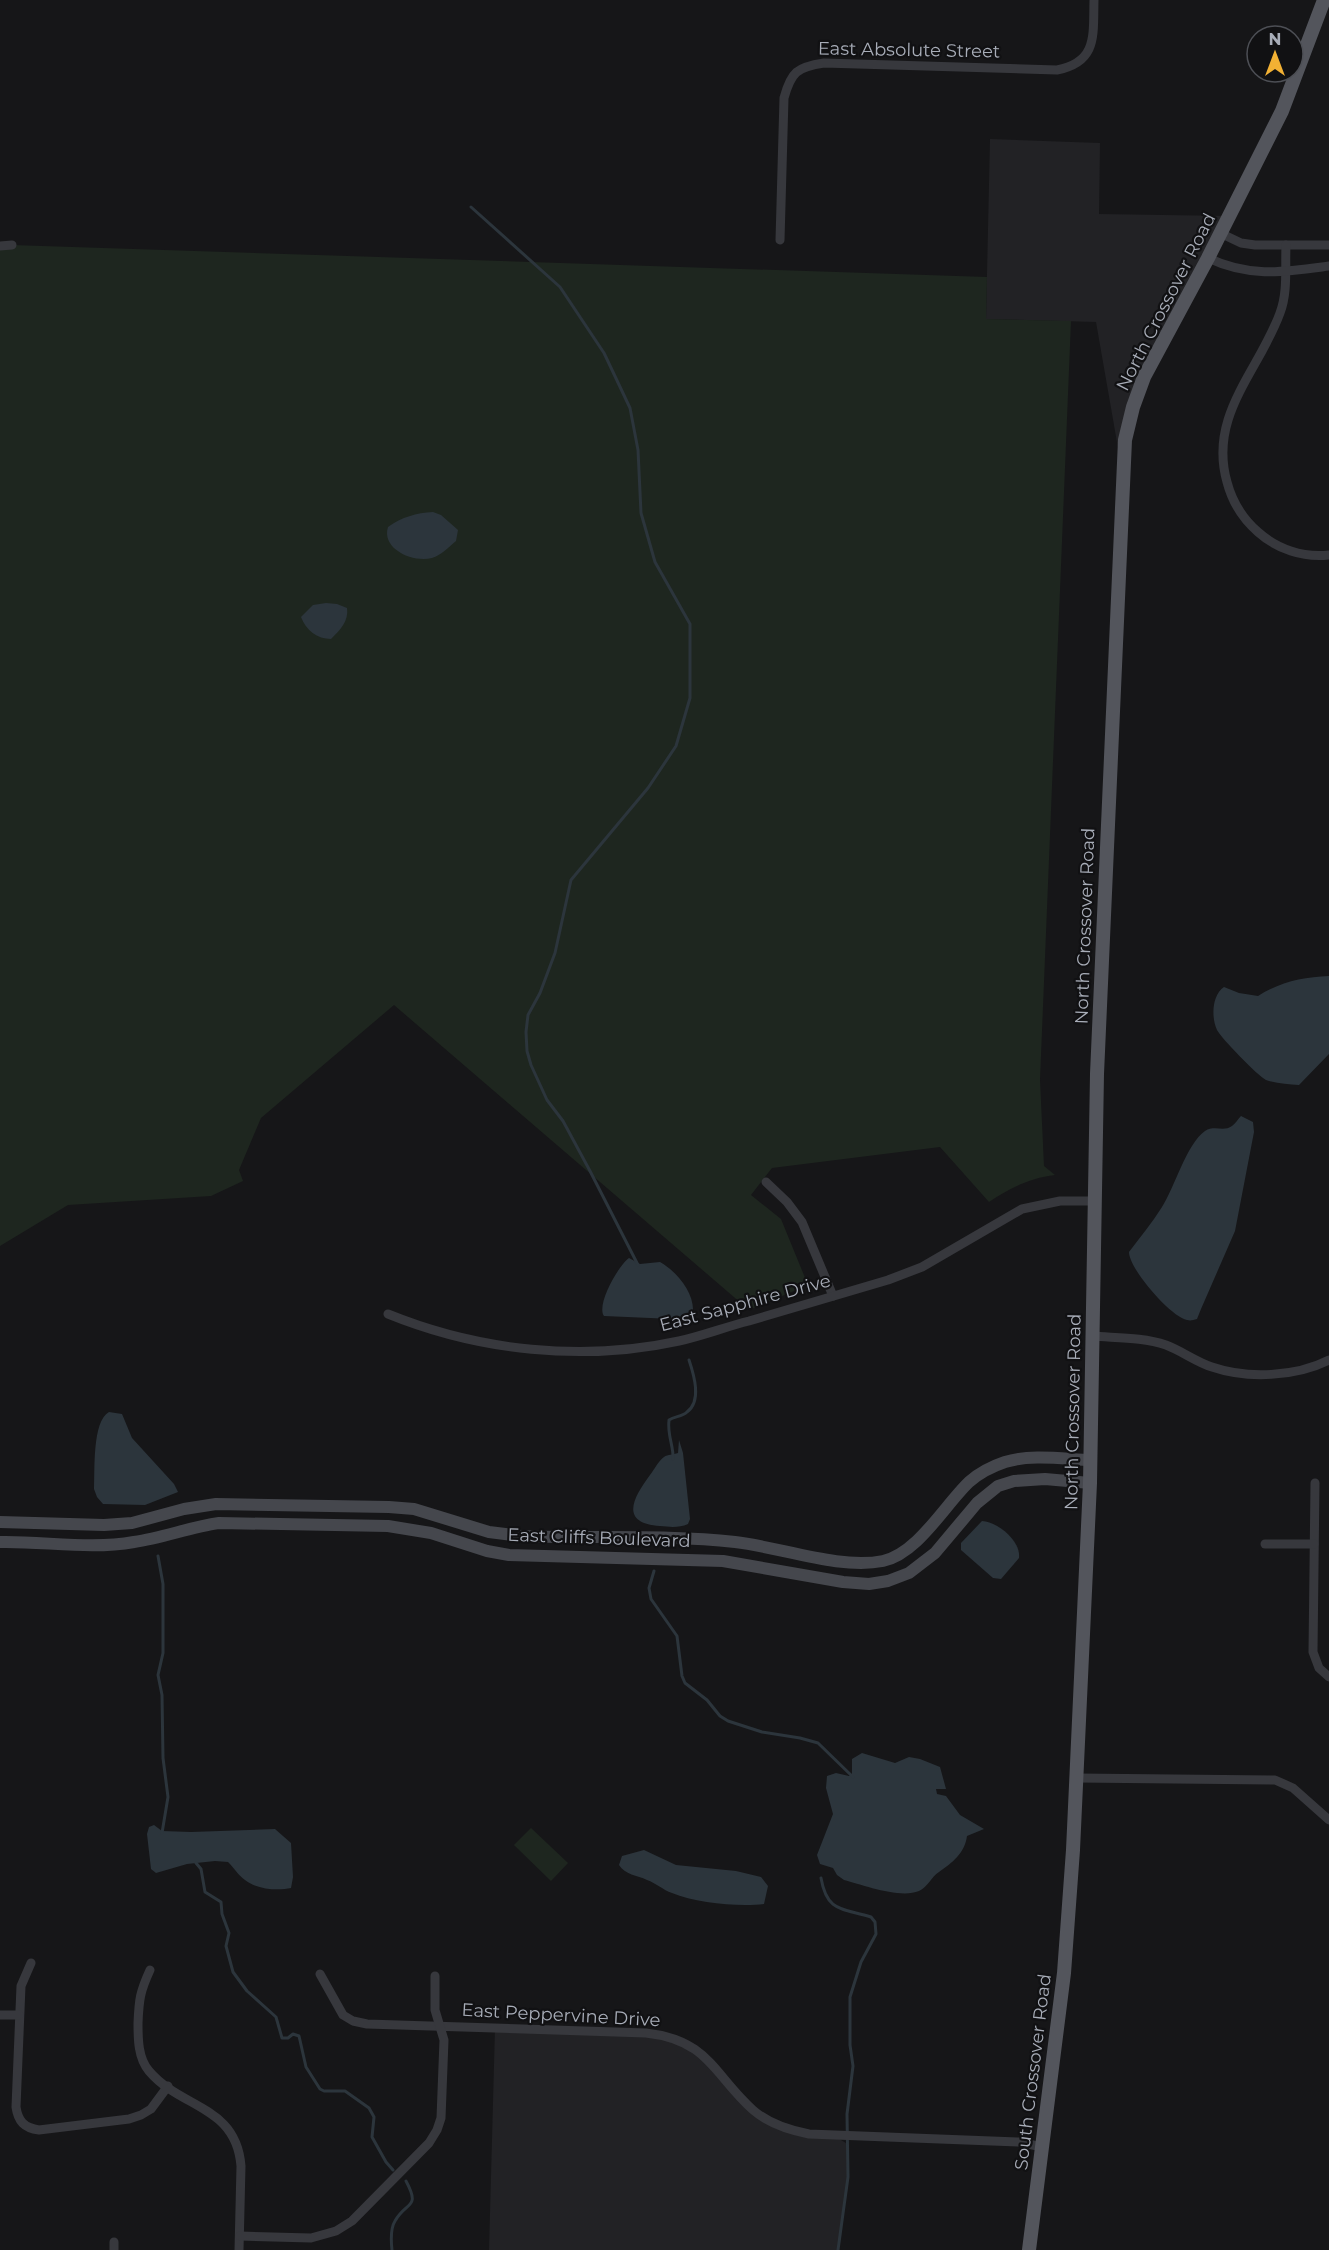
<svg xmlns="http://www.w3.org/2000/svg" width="1329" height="2250" font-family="Montserrat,sans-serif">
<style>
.built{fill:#222225}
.green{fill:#1e261f}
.water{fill:#2c353c}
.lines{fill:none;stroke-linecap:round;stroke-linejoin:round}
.stream{stroke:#2c353c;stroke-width:3}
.street{stroke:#37383d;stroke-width:9}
.secondary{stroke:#45474d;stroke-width:12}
.primary{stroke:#53555c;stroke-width:14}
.labels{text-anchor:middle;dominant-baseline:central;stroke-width:4.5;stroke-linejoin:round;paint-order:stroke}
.street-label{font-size:18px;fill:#a8adb8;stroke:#111113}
</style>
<rect width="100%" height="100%" fill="#161618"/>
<!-- built -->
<g class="built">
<path d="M990 139 1100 143 1099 214 1229 216 1144 377 1122 471 1096 322 986 319Z"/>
<path d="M495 2028 646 2033 693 2047 743 2100 780 2127 833 2135 849 2145 848 2177 838 2250H489Z"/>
</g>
<!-- green -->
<g class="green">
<path d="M12 245 987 277 986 319 1071 321 1040 1080 1044 1166 1055 1175C1030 1178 1010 1188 989 1202L940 1147 772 1168 751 1195 781 1219 808 1285 749 1310 394 1005 261 1118 239 1170 243 1181 211 1196 68 1205 0 1246V246Z"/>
<path d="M531 1828 568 1863 551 1881 514 1845Z"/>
</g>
<!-- water -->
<g class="water">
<path d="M433 512 441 515 458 530 456 541C449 547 441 555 432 558 413 563 381 549 388 527 402 517 416 513 433 512Z"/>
<path d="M326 603 337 604 347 608C349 621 340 630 331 639 317 639 306 630 301 617L313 605Z"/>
<path d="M1329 976V1054L1299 1085C1288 1084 1277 1084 1266 1080 1258 1076 1221 1038 1217 1030 1211 1017 1212 995 1224 987L1239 993 1258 996C1280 982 1303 977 1329 976Z"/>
<path d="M1241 1116 1253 1122 1254 1132 1235 1231 1201 1309 1197 1319C1193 1320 1191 1321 1187 1320 1171 1317 1129 1269 1129 1252 1140 1237 1152 1223 1162 1207 1174 1189 1187 1143 1205 1131 1214 1125 1224 1132 1232 1126 1235 1124 1238 1119 1241 1116Z"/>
<path d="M629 1258 640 1264 660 1262C676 1271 694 1292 693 1311L684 1321 678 1322 673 1319 604 1316C596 1305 618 1266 629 1258Z"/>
<path d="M109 1412 122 1414 132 1438 174 1484 178 1492 145 1505 103 1504 97 1497 94 1489C95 1471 92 1421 109 1412Z"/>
<path d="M679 1440 683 1453 690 1519 688 1524C679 1528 670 1527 660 1526 619 1523 633 1498 650 1475 654 1470 659 1460 664 1457 668 1454 673 1455 678 1453Z"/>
<path d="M982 1521C998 1522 1021 1541 1019 1558L1001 1579 993 1578 961 1550V1543Z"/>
<path d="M862 1753 895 1763 909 1757 920 1759 940 1767 946 1789H936L937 1794 946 1796 960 1815 984 1829 967 1836C965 1853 952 1863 939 1872 931 1877 928 1887 919 1891 900 1899 863 1885 844 1880L837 1875 833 1868 820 1864 817 1855 833 1814 826 1788 827 1776 836 1773 849 1776 852 1774V1759Z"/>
<path d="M154 1825 162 1831 191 1832 275 1829 291 1843 293 1877 291 1888C277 1891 256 1889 245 1880 239 1876 234 1868 228 1862L215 1861 187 1864 156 1873 151 1869 147 1834 149 1827Z"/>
<path d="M644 1850 676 1865 736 1871 761 1877 768 1886 764 1904C739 1907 696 1903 672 1893 663 1890 656 1883 647 1880 637 1875 625 1875 619 1865L622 1856Z"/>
</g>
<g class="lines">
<!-- stream -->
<g class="stream">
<path d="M471 207 560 287 604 353 630 408 638 450 641 513 655 562 690 624V698L676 746 648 788 571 880 555 953 540 993 528 1015 526 1032 527 1051 531 1065 547 1100 563 1121 590 1171 638 1265"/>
<path d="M673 1459C674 1447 667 1435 669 1420 675 1416 682 1417 687 1412 702 1401 694 1375 689 1360"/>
<path d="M158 1556 163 1584V1653L158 1675 162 1695 163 1758 168 1797 162 1833"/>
<path d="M654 1571 649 1588 651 1599 677 1636 682 1676 685 1683 707 1700 720 1716 728 1721 762 1732 800 1738 818 1743 853 1777"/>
<path d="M196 1863 201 1869 205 1892 221 1902 222 1914 229 1933 226 1946 233 1972 247 1991 276 2017 282 2038H288L293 2034 299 2036 306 2067 320 2089 324 2091H345L369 2108 374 2117 372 2137 386 2162 393 2170"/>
<path d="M821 1878C827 1913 843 1908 871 1917L875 1922 876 1934 861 1962 850 1997V2045L853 2066 847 2114 848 2177 838 2250"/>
<path d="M392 2250C391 2241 390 2229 395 2221 406 2201 421 2209 406 2181"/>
</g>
<!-- street -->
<g class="street">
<path d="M1220 233 1241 243 1255 245H1329"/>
<path d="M780 240 784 98C791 72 797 67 824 63L1057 70C1098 62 1093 35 1094 0"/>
<path d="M1286 245C1285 268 1288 292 1280 313 1259 371 1208 415 1227 482 1232 501 1243 519 1258 532 1277 549 1303 558 1329 555"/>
<path d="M0 246 12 245"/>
<path d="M1208 258C1250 278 1284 272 1329 266"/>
<path d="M766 1182 787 1202 802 1222 833 1296"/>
<path d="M388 1314C479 1351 583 1362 679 1341 702 1336 725 1327 749 1321 795 1307 842 1294 888 1280L922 1267 1022 1209 1060 1201H1094"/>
<path d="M1092 1336C1116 1338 1143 1337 1166 1345 1182 1351 1196 1362 1212 1367 1247 1379 1296 1377 1329 1360"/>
<path d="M1315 1483 1313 1652 1319 1668 1329 1677"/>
<path d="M1265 1544H1314"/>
<path d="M1077 1778 1275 1780 1293 1788 1329 1820"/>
<path d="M31 1963 21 1986 16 2107C18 2121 24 2128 39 2130L129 2119 141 2115 151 2109 168 2086"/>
<path d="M150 1970C140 1992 139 1999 138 2023 138 2039 138 2058 149 2071 181 2109 236 2105 241 2166L239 2250"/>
<path d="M320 1974 343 2015 353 2021 367 2024 646 2033C709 2040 713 2074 753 2110 769 2124 788 2130 809 2134L1019 2142 1042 2147"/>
<path d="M0 2015H19"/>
<path d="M240 2236 311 2238 336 2231 352 2221 429 2143 437 2130 441 2118 444 2040 435 2010V1976"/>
<path d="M114 2242V2250"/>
</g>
<!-- secondary -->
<g class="secondary">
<path d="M0 1522 104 1525 132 1523 184 1509 216 1504 389 1507 414 1509 489 1532 521 1536C592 1539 664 1534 735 1542 780 1547 840 1570 883 1561 918 1553 944 1506 969 1482 978 1474 993 1466 1005 1462 1031 1454 1063 1459 1091 1460"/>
<path d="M0 1542C44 1541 90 1550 134 1542 163 1538 190 1527 219 1523L388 1526 431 1533 487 1551 509 1555 723 1561 843 1582 869 1584 888 1581 909 1573 935 1553 977 1503 998 1486 1014 1481 1045 1479 1090 1483"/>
</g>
<!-- primary -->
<path class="primary" d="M1029 2250 1064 1973 1073 1850 1090 1483 1097 1074 1125 440 1133 407 1144 377 1208 258 1282 111 1324 0"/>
</g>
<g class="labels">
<!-- street labels -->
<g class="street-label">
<text transform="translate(909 50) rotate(1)">East Absolute Street</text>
<text transform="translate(1166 302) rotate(-63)">North Crossover Road</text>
<text transform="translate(1085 926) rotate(-88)">North Crossover Road</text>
<text transform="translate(745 1303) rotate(-15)">East Sapphire Drive</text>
<text transform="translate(1073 1412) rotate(-89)">North Crossover Road</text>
<text transform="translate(599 1538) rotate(2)">East Cliffs Boulevard</text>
<text transform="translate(561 2015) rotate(3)">East Peppervine Drive</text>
<text transform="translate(1033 2072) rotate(-83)">South Crossover Road</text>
</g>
</g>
<!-- north arrow -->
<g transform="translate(1275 54)"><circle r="28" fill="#111113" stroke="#4d4f55" stroke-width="1.5"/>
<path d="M0-4.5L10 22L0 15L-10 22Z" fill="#f2b134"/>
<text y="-9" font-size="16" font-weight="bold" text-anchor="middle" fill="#a8adb8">N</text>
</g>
</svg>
